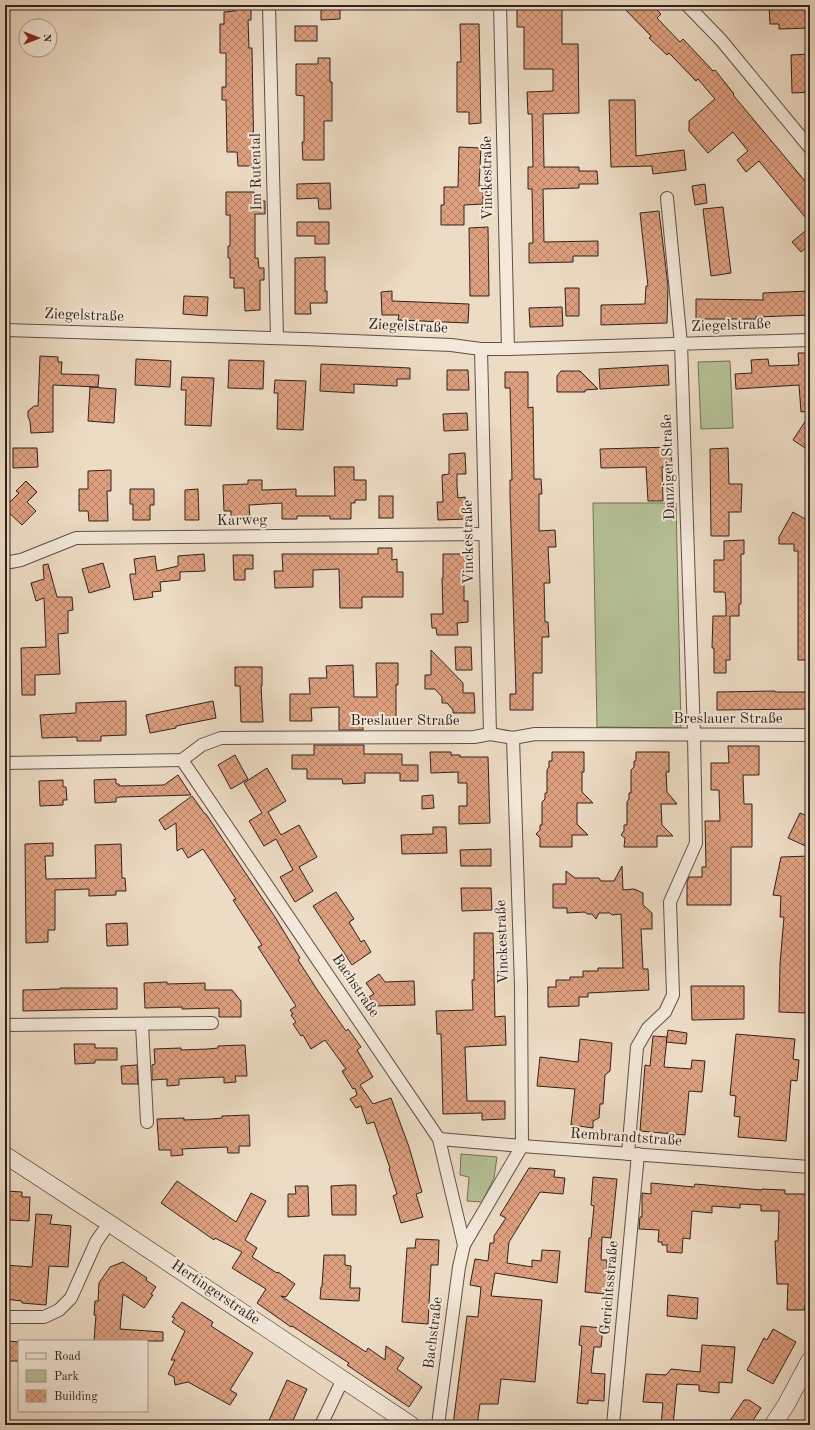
<svg xmlns="http://www.w3.org/2000/svg" width="815" height="1430" font-family="'Old Standard TT',serif">
<style>
.green{fill:#b5c196;stroke:#727259}
.building{fill:url(#building-cross-hatch);stroke:#2e221c}
.lines{fill:none;stroke-linecap:round;stroke-linejoin:round}
.street-casing{stroke:#5e5046;stroke-width:14}
.secondary-casing{stroke:#2e221c;stroke-width:18}
.street{stroke:#f3e8d9;stroke-width:12}
.secondary{stroke:#f3e8d9;stroke-width:17}
.labels{text-anchor:middle;dominant-baseline:central;stroke-width:4;stroke-linejoin:round;paint-order:stroke}
.street-label{font-size:15px;fill:#2e221c;stroke:#f3e8d9}
</style>
<defs>
<pattern id="building-cross-hatch" width="8" height="8" patternUnits="userSpaceOnUse"><rect width="8" height="8" fill="#dfa07f"/><path d="M0 0l8 8M0 8l8-8" fill="none" stroke="#b58267"/></pattern>
</defs>
<rect width="100%" height="100%" fill="#eddcc4"/>
<filter id="stains"><feTurbulence type="fractalNoise" baseFrequency=".005" numOctaves="4"/><feColorMatrix values="0 0 0 0 .2 0 0 0 0 .09 0 0 0 0 .02 0 0 0 .5 -.17"/></filter>
<radialGradient id="worn" r=".72"><stop offset=".6" stop-color="#630" stop-opacity="0"/><stop offset="1" stop-color="#630" stop-opacity=".3"/></radialGradient>
<!-- green -->
<g class="green">
<path d="M730 361 733 428 701 429 698 362Z"/>
<path d="M593 503H676L681 728 597 727Z"/>
<path d="M461 1154 497 1157 494 1178 482 1202 467 1201 469 1177 460 1175Z"/>
</g>
<!-- building -->
<g class="building">
<path d="M235 5H251V20H248L249 48H252L254 166H238L237 152H227L226 100H222V87H226V53H220V24H224V12L235 11Z"/>
<path d="M321 5H340V19L321 20Z"/>
<path d="M621 5H652L661 14 657 18 680 42 683 39 713 71 715 70 734 94 733 95 810 187V223L759 161 746 172 737 160 748 151 733 132 708 153 689 131V121L715 99 698 79 696 81 669 53 667 55 649 38 651 36Z"/>
<path d="M769 5H810V28L779 29V24H770Z"/>
<path d="M517 6H562V44H578L579 113 543 114 544 167H579V171H597L598 184H579V188L543 189 544 242 598 241V256H573V262L529 263V243H533L532 189H528V167H533L532 114H528L527 92 553 91V69H524V27H517Z"/>
<path d="M460 24H479L481 123 469 124V112H457V62H461Z"/>
<rect x="295" y="26" width="22" height="15"/>
<path d="M810 54V92L792 93 791 55Z"/>
<path d="M318 58H330V82H332V121H324V160H303L302 142H304V96L296 95V64H318Z"/>
<path d="M609 100H635L636 156 684 150 686 170 653 174 652 166 611 167Z"/>
<path d="M459 147 481 148 479 186H483V204L464 205V225H441V205H444V187H458Z"/>
<path d="M330 183 331 209H319L318 198 297 199V184Z"/>
<path d="M705 184 707 203 695 205 692 186Z"/>
<path d="M226 192H254V196H262V201H265V214H255V258H258L259 268H264V280H260V310L245 311 244 288H234V278H230V258H228V246H230V215H226Z"/>
<path d="M723 207 731 273 711 276 703 209Z"/>
<path d="M659 211 668 286 667 323 601 325V305L645 304 646 286H648L640 213Z"/>
<path d="M297 222H329V244H315V236H297Z"/>
<path d="M488 227 489 296H470L469 228Z"/>
<path d="M810 227V244L801 252 792 242Z"/>
<path d="M325 257V291H327V303H310L311 314H295V258Z"/>
<path d="M565 288H579V316H566Z"/>
<path d="M392 291V301L469 304 468 323 398 320 399 315H382L381 292Z"/>
<path d="M810 291V315L756 317V319H696V299L763 300V293Z"/>
<path d="M184 296 208 297 207 316 183 314Z"/>
<path d="M562 307 563 326 530 327 529 308Z"/>
<path d="M798 353H810V411L801 412 799 385 736 389 735 374 752 373 751 360 768 359 769 366 799 365Z"/>
<path d="M40 356 58 357V362H62L61 374 99 375 98 387 53 385V432L31 433 30 421 28 417V411L34 406H38Z"/>
<path d="M136 359 171 361 170 387 135 385Z"/>
<path d="M229 360 264 361 263 389 228 388Z"/>
<path d="M321 364 410 368V379H397V386L354 384V393L320 391Z"/>
<path d="M668 365 669 385 600 389 599 369Z"/>
<path d="M447 370H468L469 390H447Z"/>
<path d="M561 371H580L598 389 585 390V392H557V376Z"/>
<path d="M505 372H528V408L533 407 534 479H541L542 494H539V531L555 530 556 547H548L550 583H544L545 622H548L549 637H542V673H533V710H510V694H516L510 495V480H512L510 388H505Z"/>
<path d="M182 377 214 378 211 426 185 425 186 390H181Z"/>
<path d="M275 380 306 381 303 430 277 429 278 393H274Z"/>
<path d="M90 387 116 389 114 423 88 421Z"/>
<path d="M467 413 468 430 444 431 443 414Z"/>
<path d="M810 414V451L793 440Z"/>
<path d="M671 447 672 467H662L663 501H648L646 467 601 468 600 449Z"/>
<path d="M13 448H37L38 467 13 468Z"/>
<path d="M728 448 729 484H742L741 512H729V536H711L710 449Z"/>
<path d="M465 453 466 474H457V485L458 498 465 497 466 519 438 520 437 502H443L442 475 449 474V454Z"/>
<path d="M334 467H354V480H366V500H355V503H351V519H330V516H297V519H282V503L249 505 250 519 231 520V511H224L223 485 248 484V480H262V490L296 489V496H335Z"/>
<path d="M111 470V491H107L108 521H89L88 511H79V489H88V471Z"/>
<path d="M26 481 37 492 27 502 36 511 22 525 5 509V507L19 493 16 491Z"/>
<path d="M130 489H154V505H150V520H133V504H130Z"/>
<path d="M198 489 199 520H185V490Z"/>
<rect x="379" y="496" width="14" height="22"/>
<path d="M793 512 810 522 809 660H798V551H794V544H779V537Z"/>
<path d="M744 540V554H741V604H739V616H730V660H726V673H714V648H712L713 616H726V604L725 592H714V560H724V541Z"/>
<path d="M378 548H392V560L397 559V572H403V597H362V608H340L339 569 313 570V587L275 588 274 571H283L282 554H378Z"/>
<path d="M204 554 205 571 180 572V580L160 582 161 591 152 592 153 597 134 600 130 578V574H136L134 559 155 556 157 571 178 566V556Z"/>
<path d="M443 554H467V576H464V601H468V622L457 623 458 635H437L436 628H432L431 614H443L442 578H443Z"/>
<path d="M233 555H253V569H245V580H234Z"/>
<path d="M103 563 110 587 89 593 82 569Z"/>
<path d="M48 564 57 597H72L73 610 68 611V633L58 634 60 674 35 675V695H22L21 648 46 647 44 598 36 601 31 583 44 579 43 565Z"/>
<path d="M455 647H471L472 670H456Z"/>
<path d="M431 650 463 683V693H474L475 713H453V710L447 703H442V697L435 689H425V675H431Z"/>
<path d="M376 663H398V685H396V722L363 723V730H339V707L311 708 312 721H290V694H310L309 678H327L326 666 353 665 354 697H377Z"/>
<path d="M235 667H262V686H261L263 722H241L240 686H235Z"/>
<path d="M775 691V692H810L809 709 717 710V692Z"/>
<path d="M126 701V735L101 736V741H77V737L42 738 40 715 76 713V703Z"/>
<path d="M213 701 216 718 176 726V728L150 733 146 715Z"/>
<path d="M314 745H364V754H402V765H418V781H400V773H365V783L343 784 342 779H307V769H292V755H314Z"/>
<path d="M728 746H759V775H743L744 804H752V847H731V905H687V881L689 877H702V867H706L705 821H720L719 790H711V763H729Z"/>
<path d="M430 752H451V755H460V757H488L490 823 459 824V806H467V783H458V772L431 773Z"/>
<path d="M552 752H584V772H582V792L593 803H577V824L588 835H572V847H540V838L536 834 540 830V825H542V802L545 799V793H547V770L549 767V761H552Z"/>
<path d="M636 752H669V772H666L667 792 677 804H661L662 825 673 836H657V847H624L625 838 621 835 624 831V825H627V802L629 799V793H631V770L634 767V761H636Z"/>
<path d="M235 755 248 779 231 789 218 765Z"/>
<path d="M267 768 286 801 268 812 281 835 299 825 317 857 299 867 313 891 295 902 280 877 293 870 276 839 264 846 249 821 262 813 244 783Z"/>
<path d="M178 775 191 795 120 797 116 798V802L95 803 94 780 116 779V784H119V786L164 785Z"/>
<path d="M63 780V787H66L67 800H63V805L40 806 39 781Z"/>
<path d="M433 795 434 808 422 809V796Z"/>
<path d="M192 796 205 814H206L275 917 300 958 298 960 318 991 346 1031 348 1029 361 1047 357 1050 373 1077 360 1085 373 1104 391 1098 409 1147 422 1192 416 1194 423 1217 401 1223 393 1196 397 1194 389 1169 390 1168 374 1122 367 1124 361 1106 356 1108 350 1099 357 1095 355 1088 353 1089 342 1071 346 1069 325 1040 311 1049 303 1035 301 1036 293 1024 296 1022 291 1015 293 1014 290 1010 296 1006 258 947 262 945 233 900 236 899 203 849 188 858 182 848 177 851 176 823 165 830 159 820Z"/>
<path d="M800 813 810 817V848L788 838Z"/>
<path d="M433 827H446L447 853 402 854 401 835 433 834Z"/>
<path d="M53 843V856H45L46 879 96 878 95 845 121 844 122 878H125L126 891H116V895L89 896V889L55 890V930H48V942L26 943 25 844Z"/>
<path d="M491 849V866H461L460 850Z"/>
<path d="M810 856 809 947H810V950L807 1013 779 1012 780 964 784 917H780L781 896 773 895 781 857Z"/>
<path d="M622 866 623 890 634 889 643 893V905L652 913V929H641L643 969H648L649 990 588 993V997H579V1006L548 1007V987H556V980H570V977H583V971H598V968H623L621 914 612 915 610 913H599L596 919 592 914H587L585 912 567 913V908H553V884H566V871L575 878H599L601 881H614Z"/>
<path d="M461 888H491L492 910 462 911Z"/>
<path d="M336 892 354 919 349 922 361 942 364 940 371 952 352 965 313 906Z"/>
<path d="M127 923 128 945 107 946 106 924Z"/>
<path d="M474 933H493L495 1017 505 1016 506 1045 465 1047 467 1101H505V1119L482 1120V1113L443 1114 441 1034H437L436 1011 473 1010 472 980H474Z"/>
<path d="M379 974 385 982 414 981 415 1005 376 1006 369 997 374 994 366 983Z"/>
<path d="M167 982V984L205 983V990H232L241 1001V1017H219V1008L182 1009V1007L145 1008 144 983Z"/>
<path d="M691 986H744V1019L692 1020Z"/>
<path d="M60 988H117V1009L23 1011V990L60 989Z"/>
<path d="M668 1030 687 1033 686 1044 666 1042Z"/>
<path d="M736 1034 795 1039 793 1059 799 1060 797 1081 791 1080 786 1141 738 1137 740 1117 734 1116 736 1096 730 1095Z"/>
<path d="M653 1036 667 1037 664 1067 691 1069 692 1060 705 1061 702 1092 689 1091 685 1135 640 1131 645 1065 650 1066Z"/>
<path d="M580 1039 612 1043 610 1071 605 1075 603 1104H600L599 1118 593 1121V1128L571 1125 575 1089 537 1086 540 1057 578 1062Z"/>
<path d="M74 1044H95V1048H117V1060H95V1063L75 1064Z"/>
<path d="M245 1045 247 1076H235L236 1082 224 1083V1077L179 1079V1085L167 1086V1079L152 1080V1065L155 1064 154 1049 181 1048V1050L208 1049 218 1048V1046Z"/>
<path d="M137 1065 138 1084H122L121 1066Z"/>
<path d="M249 1115 250 1146H239V1153H228L227 1147 202 1148 182 1149 183 1155 171 1156V1150H159L157 1119 184 1118V1120L211 1119 222 1118V1116Z"/>
<path d="M529 1168 555 1170 554 1177 565 1178 563 1194 540 1192 509 1242 507 1263 532 1267V1260L541 1261 542 1250 560 1251 557 1283 495 1273 491 1296 542 1300 535 1382 501 1379 498 1404H480L477 1425H453L467 1316 478 1317 481 1287 470 1285 475 1259 488 1261 490 1243H494V1236L506 1218 500 1215Z"/>
<path d="M593 1177 617 1179 611 1238 602 1237 601 1260H607L605 1294 585 1292 589 1238H591L594 1206 591 1205Z"/>
<path d="M177 1181 236 1222 251 1193 266 1201 245 1240 257 1248 252 1257 277 1273 278 1272 295 1284 286 1297 281 1296 366 1352 368 1348 385 1360 386 1346 404 1358 397 1369 422 1387 409 1407 347 1365 349 1363 292 1326 291 1327 257 1303 266 1289 232 1268 242 1252 215 1238 214 1240 161 1203Z"/>
<path d="M651 1183 694 1187 695 1184 762 1190V1189L785 1190V1194H810V1248H806V1284H809V1305H805V1310H787L788 1284H777L775 1241H778L779 1211H761V1205L740 1204V1208L712 1206V1213L692 1211 690 1239 683 1238 682 1253 667 1252V1245H662V1242H658L659 1230 639 1229 640 1217H642V1193L651 1194Z"/>
<path d="M348 1185H356V1215H332L331 1186Z"/>
<path d="M295 1186H308L309 1216 288 1217V1194H296Z"/>
<path d="M5 1191 22 1192V1197H30L29 1221 10 1220V1217L5 1216Z"/>
<path d="M36 1214 52 1215 50 1224 71 1226 68 1267 49 1266 46 1305 22 1303V1301L5 1299V1265L32 1267Z"/>
<path d="M416 1239 439 1240 438 1265H431L428 1324 402 1322 407 1248H415Z"/>
<path d="M324 1255H345V1265L351 1266 350 1288H360L359 1301 320 1299 321 1287H322Z"/>
<path d="M123 1262 147 1278 146 1280 156 1287 151 1294 153 1295 144 1308 123 1294 120 1329 163 1332V1341H94L96 1315H94L95 1301H98L99 1283 110 1267Z"/>
<path d="M668 1295 698 1298 697 1319 667 1316Z"/>
<path d="M182 1302 213 1322 211 1326 253 1353 230 1390 237 1394 230 1405 188 1382 175 1385 174 1377 168 1374 175 1360H171L185 1331 172 1322 175 1318 172 1317Z"/>
<path d="M581 1326 603 1328 601 1347H594L591 1373 605 1374 604 1401 588 1400V1404L577 1403 582 1346 579 1345Z"/>
<path d="M773 1329 796 1342 773 1384 747 1370 764 1338 767 1340Z"/>
<path d="M8 1341 19 1342V1361H7Z"/>
<path d="M702 1345 735 1347 732 1383 719 1382V1393L699 1391V1385L677 1384 673 1425H661L663 1403 643 1402 646 1374 666 1375 671 1369 700 1372Z"/>
<path d="M287 1380 307 1389 291 1425H267Z"/>
<path d="M744 1400H749L761 1408 750 1425H727Z"/>
</g>
<g class="lines">
<!-- street casing -->
<g class="street-casing">
<g id="street">
<path d="M269 5 277 338"/>
<path d="M500 5 508 349"/>
<path d="M687 5 721 40 810 148"/>
<path d="M5 330 303 339 451 345 481 349H508L810 340"/>
<path d="M481 349 490 734"/>
<path d="M5 563 21 560 76 538 485 534"/>
<path d="M182 760 439 1139 464 1245 459 1267 438 1425"/>
<path d="M5 763 182 760 202 745 221 738 474 737 490 734 513 738 535 734 810 735"/>
<path d="M142 1024 147 1122"/>
<path d="M5 1025 212 1023"/>
<path d="M439 1139 522 1146 810 1167"/>
<path d="M628 1154 637 1047 648 1028 665 1012 673 995 670 902 696 843 694 735 681 344 667 198"/>
<path d="M464 1245 522 1146 521 986 513 738"/>
<path d="M5 1317H44L59 1310 71 1298 96 1242 109 1223"/>
<path d="M321 1425 343 1379"/>
<path d="M613 1425 638 1154"/>
</g>
</g>
<!-- secondary casing -->
<g class="secondary-casing">
<g id="secondary">
<path d="M5 1155 109 1223 411 1425"/>
<path d="M773 1425 786 1405 810 1360"/>
</g>
</g>
<!-- street -->
<use href="#street" class="street"/>
<!-- secondary -->
<use href="#secondary" class="secondary"/>
</g>
<g class="labels">
<!-- street labels -->
<g class="street-label">
<text transform="translate(257 172) rotate(-91)">Im Rutental</text>
<text transform="translate(488 178) rotate(-91)">Vinckestraße</text>
<text transform="translate(84 316) rotate(2)">Ziegelstraße</text>
<text transform="translate(731 326) rotate(-2)">Ziegelstraße</text>
<text transform="translate(408 327) rotate(3)">Ziegelstraße</text>
<text transform="translate(669 467) rotate(-92)">Danziger Straße</text>
<text transform="translate(242 521) rotate(-1)">Karweg</text>
<text transform="translate(469 542) rotate(-91)">Vinckestraße</text>
<text x="728" y="719">Breslauer Straße</text>
<text x="405" y="721">Breslauer Straße</text>
<text transform="translate(503 942) rotate(-92)">Vinckestraße</text>
<text transform="translate(355 986) rotate(56)">Bachstraße</text>
<text transform="translate(626 1138) rotate(4)">Rembrandtstraße</text>
<text transform="translate(610 1288) rotate(-85)">Gerichtsstraße</text>
<text transform="translate(215 1293) rotate(34)">Hertingerstraße</text>
<text transform="translate(434 1333) rotate(-83)">Bachstraße</text>
</g>
</g>
<!-- margin -->
<rect width="815" height="1430" fill="none" stroke="#eddcc4" stroke-width="20"/>
<rect x="6" y="6" width="803" height="1418" fill="none" stroke="#2e221c" stroke-width="2"/>
<rect x="10" y="10" width="795" height="1410" fill="none" stroke="#2e221c"/>
<!-- legend -->
<rect x="18" y="1340" width="130" height="72" fill="#f3e8d9" stroke="#a4998d"/>
<rect x="26" y="1353" width="20" height="6" fill="#f3e8d9" stroke="#a4998d"/>
<text x="54" y="1360" font-size="12" fill="#2e221c">Road</text>
<rect x="26" y="1370" width="20" height="12" fill="#b5c196" stroke="#a4998d"/>
<text x="54" y="1380" font-size="12" fill="#2e221c">Park</text>
<rect x="26" y="1390" width="20" height="12" fill="url(#building-cross-hatch)" stroke="#a4998d"/>
<text x="54" y="1400" font-size="12" fill="#2e221c">Building</text>
<!-- north arrow -->
<g transform="translate(38 38) rotate(90)"><circle r="19" fill="#f3e8d9" stroke="#a4998d"/>
<path d="M0-3L7 15L0 10L-7 15Z" fill="#8f2418"/>
<text y="-6" font-size="11" font-weight="bold" text-anchor="middle" fill="#2e221c">N</text>
</g>
<rect width="100%" height="100%" filter="url(#stains)"/>
<rect width="100%" height="100%" fill="url(#worn)"/>
</svg>
